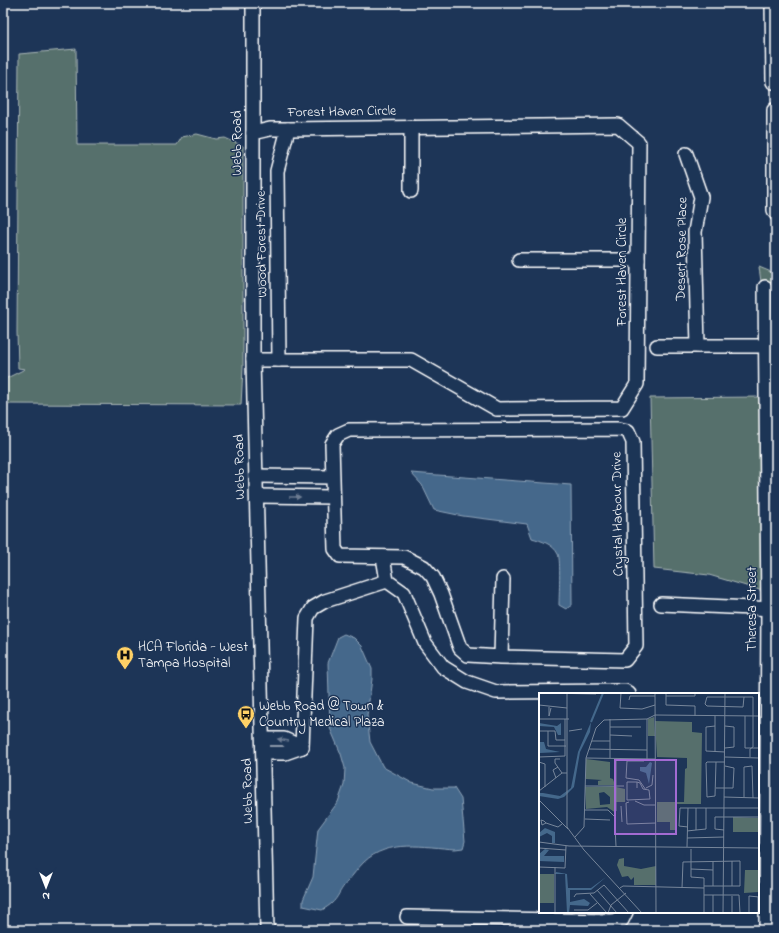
<svg xmlns="http://www.w3.org/2000/svg" width="779" height="933" font-family="'Indie Flower',sans-serif">
<style>
.green{fill:#566f6c;stroke:#aab7b6}
.water{fill:#44688b;stroke:#8fa4b9}
.lines{fill:none;stroke-linecap:round;stroke-linejoin:round}
.minor-casing{stroke:#fff;stroke-width:16}
.minor{stroke:#1d3557;stroke-width:13}
.oneway{fill:#6c7c92}
.labels{text-anchor:middle;dominant-baseline:central;stroke-width:3;stroke-linejoin:round;paint-order:stroke}
.street-label{font-size:14px;fill:#fff;stroke:#1d3557}
.poi-label{font-size:14px;fill:#fff;stroke:#1d3557;text-anchor:start}
.inset-river{fill:none;stroke:#44688b;stroke-width:2}
.inset-road{fill:none;stroke:#77869a;stroke-width:1}
.view{fill:#a36bd2;fill-opacity:0.15;stroke:#a36bd2;stroke-width:2}
.inset-edge{fill:none;stroke:#fff;stroke-width:2}
</style>
<rect width="100%" height="100%" fill="#1d3557"/>
<filter id="ink" filterUnits="userSpaceOnUse"><feTurbulence type="fractalNoise" baseFrequency=".025" numOctaves="2"/><feDisplacementMap in="SourceGraphic" scale="8" xChannelSelector="R" yChannelSelector="G"/><feConvolveMatrix kernelMatrix="1 2 1 2 8 2 1 2 1" color-interpolation-filters="sRGB"/></filter>
<g filter="url(#ink)">
<!-- green -->
<g class="green">
<path d="M76 49 77 145H177L182 137 197 134 216 139 225 138 243 146V368L241 405 3 404V380L25 369 18 368 17 332 19 54Z"/>
<path d="M759 267 776 274V395L771 354 770 282H761Z"/>
<path d="M771 396H776V594L773 593Z"/>
<path d="M761 397 763 591 709 575 654 569 650 398Z"/>
</g>
<!-- water -->
<g class="water">
<path d="M411 473 571 485 572 605 566 609 559 605C559 596 561 560 558 554 553 544 542 541 532 538L527 524 463 516 434 510 422 485Z"/>
<path d="M344 634 354 638 362 646 372 669V679L367 715 370 742 383 767 412 783 433 788H454L461 799 465 841 463 848 455 849C425 847 388 839 364 862 358 868 353 875 348 881 336 894 340 900 322 910L303 906V900L313 877 318 829 338 802 344 785 345 768 341 754 330 728 328 663 338 637Z"/>
</g>
<g class="lines">
<!-- minor casing -->
<g class="minor-casing">
<g id="minor">
<path d="M253 3V360L267 930"/>
<path d="M772 3 773 82"/>
<path d="M774 110V210L776 214"/>
<path d="M686 154 701 197 695 232 698 346"/>
<path d="M411 191V127"/>
<path d="M519 260H638"/>
<path d="M765 287 768 609 766 930"/>
<path d="M657 346H766"/>
<path d="M253 360H411L497 409 622 408 637 384 639 143 618 125 288 129H270L253 133"/>
<path d="M279 360 277 171 288 129"/>
<path d="M256 476 332 477"/>
<path d="M257 496 333 497"/>
<path d="M383 557 387 581 404 593 425 643 443 667 467 682 496 692 619 691H625L629 694"/>
<path d="M661 604 776 609"/>
<path d="M501 657 468 655 460 648 441 594 433 577 424 567 404 557 340 556 335 549 332 444 338 435 349 430 618 429 628 431 633 442 636 646 625 660 501 657 503 579"/>
<path d="M263 739H284L302 747"/>
<path d="M302 747 307 618 313 608 325 601 387 581"/>
<path d="M263 753H285L302 747"/>
<path d="M407 917 611 921 622 920 626 912"/>
</g>
</g>
<!-- minor -->
<use href="#minor" class="minor"/>
</g>
<!-- one-way arrows -->
<defs><path id="oneway-solid" d="M-6-.8H1V-3.2L6.5 0L1 3.2V.8H-6Z"/></defs>
<g class="oneway">
<use href="#oneway-solid" transform="translate(295 497)"/>
<use href="#oneway-solid" transform="translate(283 740) rotate(-170)"/>
</g>
</g>
<!-- icons -->
<defs>
<g id="hospital-pin" transform="scale(0.9)"><path d="M0 17L-7.5 6A9.5 9.5 0 1 1 7.5 6Z" fill="#ffd166" stroke="#1d3557"/><path d="M-5-5h3v3.5h4V-5h3V5h-3V1.5h-4V5h-3Z" fill="#111"/></g>
<g id="bus-pin" transform="scale(0.9)"><path d="M0 17L-7.5 6A9.5 9.5 0 1 1 7.5 6Z" fill="#ffd166" stroke="#1d3557"/><path d="M-5-6H5V4H4V6H2V4H-2V6H-4V4H-5ZM-3.5-4V0h7V-4ZM-3.5 1.2v1.5H-2V1.2ZM2 1.2v1.5H3.5V1.2Z" fill="#111"/></g>
</defs>
<g fill-rule="evenodd">
<use href="#hospital-pin" x="125" y="655"/>
<use href="#bus-pin" x="246" y="714"/>
</g>
<g class="labels">
<!-- street labels -->
<g class="street-label">
<text transform="translate(342 112) rotate(-1)">Forest Haven Circle</text>
<text transform="translate(237 143) rotate(-90)">Webb Road</text>
<text transform="translate(262 244) rotate(-91)">Wood Forest Drive</text>
<text transform="translate(682 249) rotate(-89)">Desert Rose Place</text>
<text transform="translate(622 272) rotate(-90)">Forest Haven Circle</text>
<text transform="translate(240 467) rotate(-91)">Webb Road</text>
<text transform="translate(618 514) rotate(-91)">Crystal Harbour Drive</text>
<text transform="translate(752 609) rotate(-90)">Theresa Street</text>
<text transform="translate(248 791) rotate(-91)">Webb Road</text>
</g>
<!-- poi labels -->
<g class="poi-label">
<text x="138" y="647">HCA Florida - West<tspan x="138" dy="16">Tampa Hospital</tspan></text>
<text x="259" y="706">Webb Road @ Town &amp;<tspan x="259" dy="16">Country Medical Plaza</tspan></text>
</g>
</g>
<!-- overview -->
<g transform="translate(539 693)">
<rect width="220" height="220" fill="#1d3557"/>
<path d="M115 24 116 43H109V26ZM116 28 153 29V39L163 40 162 111H136V137H131V129H118V109H145L146 76 148 75V65L118 64ZM47 66 71 69V85L74 86 76 92H59V88L63 87 47 86ZM76 93 77 120 68 114 47 116 46 94ZM65 99 71 104V111L61 112 60 100ZM77 94 86 96V109H77ZM194 124 220 125V139H194ZM85 165V173L102 176 117 173V192H95V184L92 187 89 183 83 184 78 172 80 166ZM206 177H220V199L205 200ZM0 181H15V210H0Z" fill="#566f6c" fill-rule="evenodd"/>
<path d="M52 29 51 39 41 59 35 94 25 104 19 106 0 103V100H4L21 103 32 95 39 59ZM0 30 18 33 22 30V42H19L15 34 0 33ZM0 49H5L7 56 21 59 1 60ZM111 69 113 70 110 91 107 80 101 78V74H107ZM6 135 16 139V150H13V143L8 140 0 144V140ZM6 156 10 157 5 163H25V169L0 168V161ZM17 179 28 181 29 195H52L67 184 52 197H31V209L45 206 51 210 49 213 31 212 30 220H28L26 181H16Z" fill="#44688b"/>
<path class="inset-river" d="M52 29 64 0"/>
<path class="inset-road" d="M8 0 57 1M28 0V134L45 157 103 220M82 0 81 15 103 16 116 12M116 0 117 220M127 0V12L156 13V23M127 3H156V0M205 4 204 14 168 13 166 11 168 4H214V54L211 56V64M90 7 91 3H116M0 12 28 15M10 14V23L12 15M206 23V55H220M0 26H30M108 26V66M176 33 167 34V58L186 59M186 33 195 34V54L186 55M71 34H102M0 38H16L17 47H26M9 38V53H27M30 38 43 36M71 42 93 43M53 48H71M50 56 108 57M176 59V23M0 64 26 63V26M186 64 220 65M47 65 116 66M71 65V26M21 66H16V70L23 80M77 66V118M105 68H88L87 85 100 87 107 97M0 69 6 71V94M177 69 176 103 168 104 167 70 168 69H186M17 85 14 77 19 74M46 93H85M98 95V89H88V107L111 106 110 97 104 96 101 90 98 89M107 95 113 92 114 82M177 95H194L195 75 186 73M0 98 23 80H28M185 104 220 105M205 104V74L213 73 214 105M0 107 29 136M96 108 105 112H117M90 109 87 110 88 131 117 130M82 113 83 129M46 117H69L76 124V132M46 126 71 127M2 127 5 128 7 130 3 132ZM7 130 19 134 23 131M76 134 77 153M149 134 140 133 141 115H220M157 137 167 136V115M185 137 176 136V124H220M148 138 157 137V115M36 144 45 134 47 65 57 35 65 27 108 26 116 22 220 23M148 145 185 144M0 149 30 153 220 155M148 154 149 115M0 155 27 157M152 156V184L165 185V220M0 174 26 175 27 153M152 176 174 177M174 193V168M193 193V168M81 195 84 193 165 195M143 195 144 169 201 168V193H165M58 197 78 220M51 201 68 220M165 202H200L201 220M35 204 37 201 55 200 65 192 90 220M35 217H49L58 210M16 220V174M69 220 72 212 87 200M174 220V202M184 220 186 0M193 220V203M210 220V203L220 204M219 220V204"/>
<path class="view" d="M76 67H137V141H76Z"/>
<rect width="220" height="220" class="inset-edge"/>
</g>
<!-- margin -->
<rect width="779" height="933" fill="none" stroke="#1d3557" stroke-width="16"/>
<rect x="8" y="8" width="763" height="917" fill="none" stroke="#fff" stroke-width="1.5" filter="url(#ink)"/>
<!-- north arrow -->
<g transform="translate(46 887) rotate(180)" stroke="#1d3557" stroke-width="3" paint-order="stroke">
<path d="M0-3L7 15L0 10L-7 15Z" fill="#ffffff"/>
<text y="-6" font-size="11" font-weight="bold" text-anchor="middle" fill="#ffffff">N</text>
</g>
</svg>
